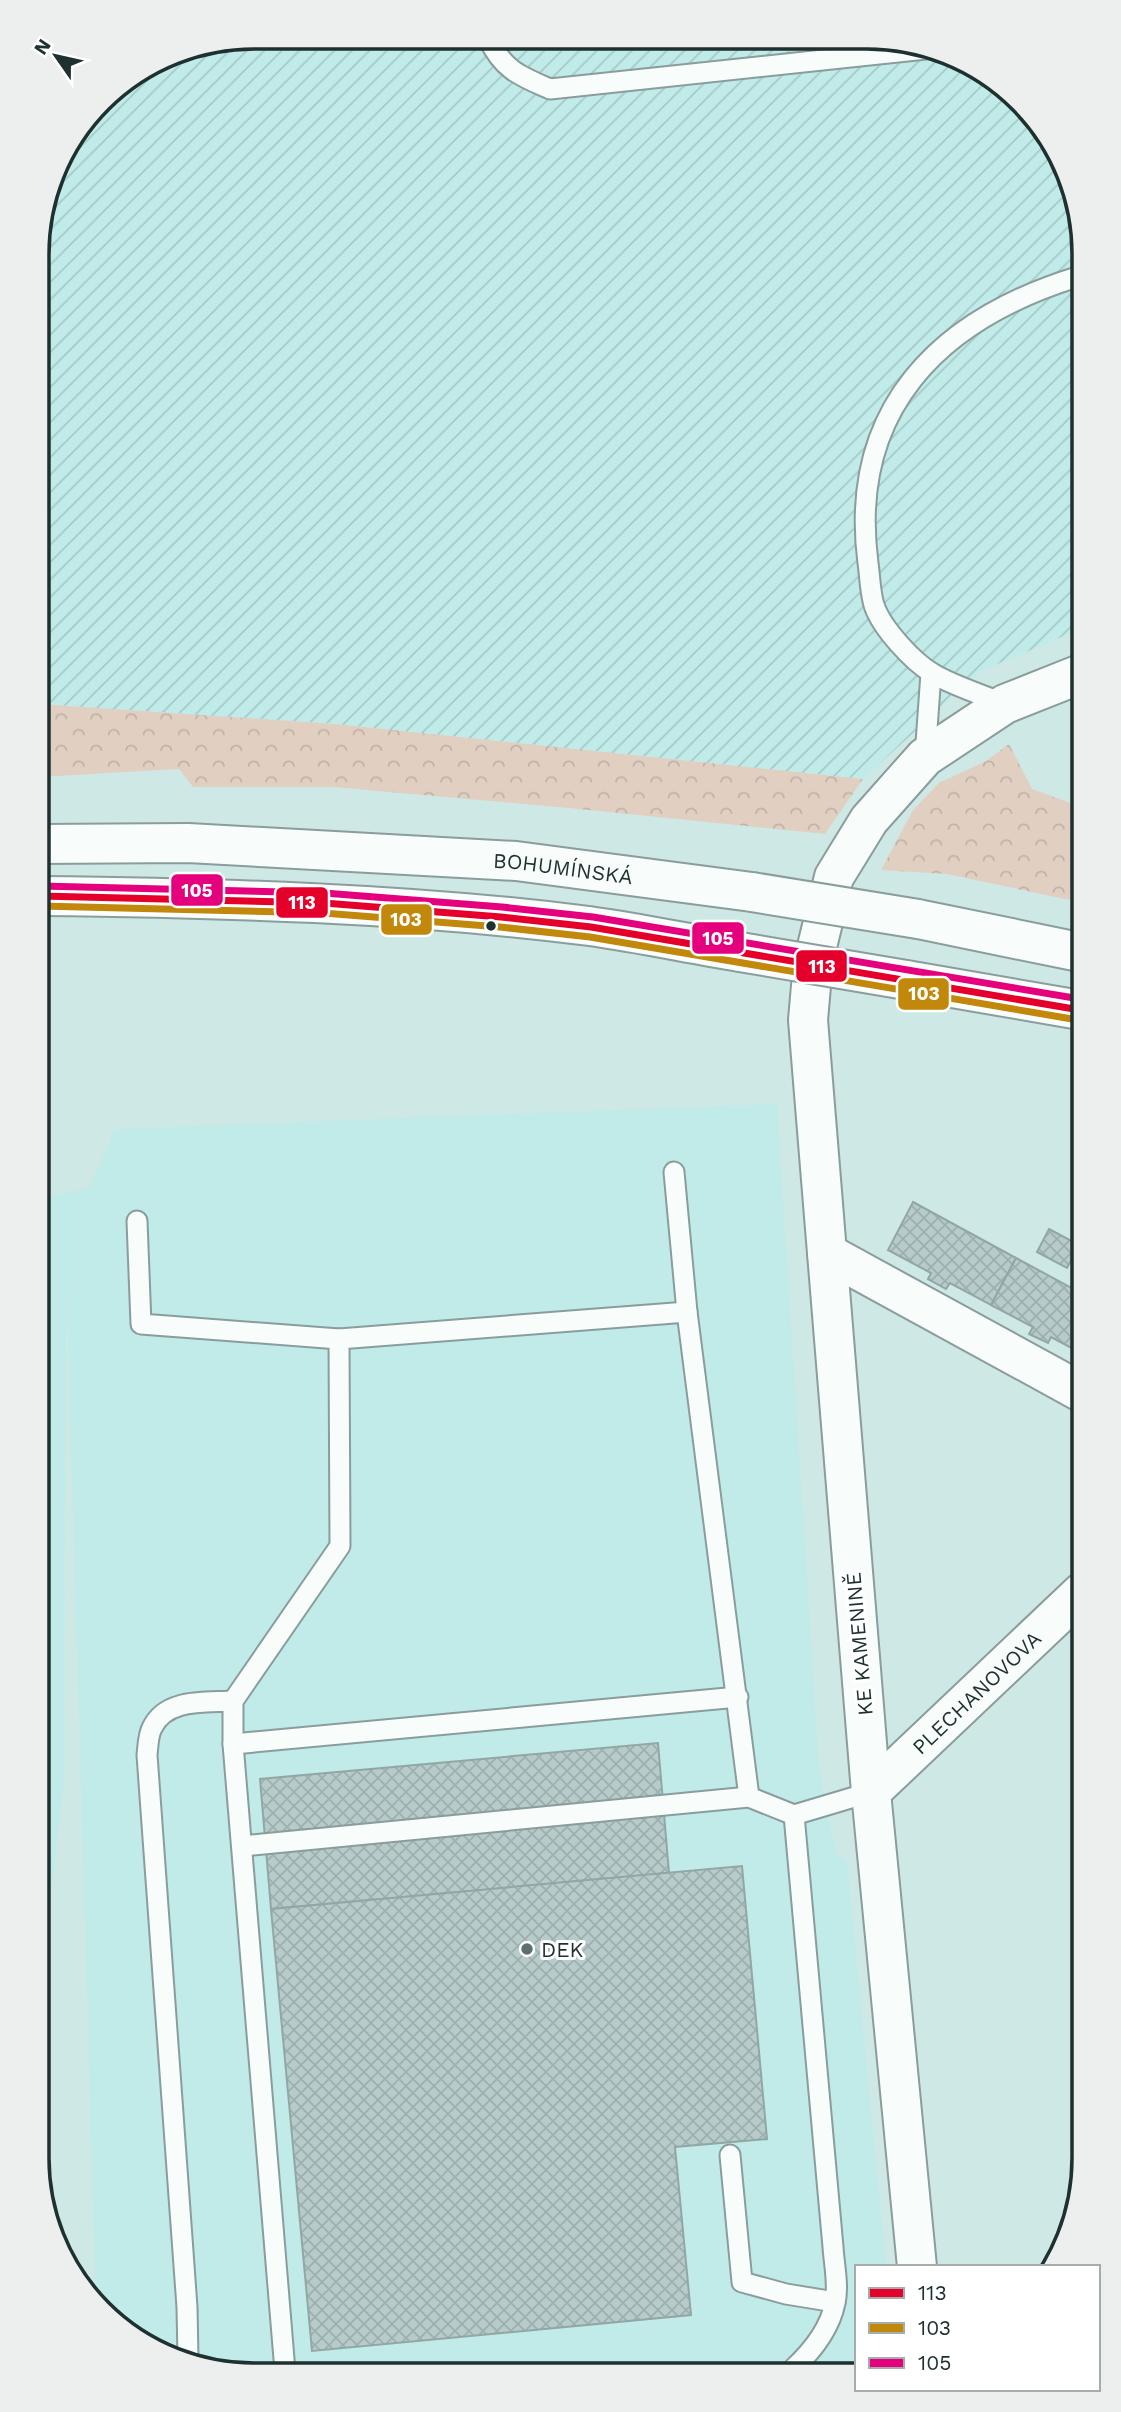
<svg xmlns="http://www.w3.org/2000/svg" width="1121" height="2412" font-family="'Work Sans',sans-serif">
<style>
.built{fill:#c0ebe9}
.industrial{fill:url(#industrial-furrows)}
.forest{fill:url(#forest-crowns)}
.building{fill:url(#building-cross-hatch);stroke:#92a7a5;stroke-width:2}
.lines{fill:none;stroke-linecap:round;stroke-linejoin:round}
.service-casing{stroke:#899d9c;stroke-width:23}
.minor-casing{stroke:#899d9c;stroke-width:42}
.secondary-casing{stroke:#899d9c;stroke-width:42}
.service{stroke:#f8fcfb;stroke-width:19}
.minor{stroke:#f8fcfb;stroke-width:38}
.secondary{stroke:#f8fcfb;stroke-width:38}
.secondary-bridge-casing{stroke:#899d9c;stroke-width:42;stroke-linecap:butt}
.secondary-bridge{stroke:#f8fcfb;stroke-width:38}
.bus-1-casing{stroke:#fff;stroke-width:12}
.bus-2-casing{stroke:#fff;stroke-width:12}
.bus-3-casing{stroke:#fff;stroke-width:12}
.bus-1{stroke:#e4002b;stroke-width:7}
.bus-2{stroke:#c1880c;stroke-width:7}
.bus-3{stroke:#e5007d;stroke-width:7}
.bus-dot{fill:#1e3030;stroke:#fff;stroke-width:2.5}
.poi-dot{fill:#5c7070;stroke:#fff;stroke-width:2.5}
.labels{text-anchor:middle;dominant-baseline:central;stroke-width:6;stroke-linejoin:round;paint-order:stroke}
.street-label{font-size:21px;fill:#1e3030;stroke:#fff}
.poi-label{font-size:21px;fill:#1e3030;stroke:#fff;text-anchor:start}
.rim{fill:none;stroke:#1e3030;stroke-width:3.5}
.line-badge{stroke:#fff;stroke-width:2.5}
.badge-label{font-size:19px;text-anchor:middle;font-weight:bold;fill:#fff}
</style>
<defs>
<pattern id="industrial-furrows" width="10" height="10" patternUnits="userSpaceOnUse" patternTransform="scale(1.75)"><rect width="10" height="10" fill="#c0ebe9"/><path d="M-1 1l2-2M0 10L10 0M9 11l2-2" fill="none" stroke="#a5cac8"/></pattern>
<pattern id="forest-crowns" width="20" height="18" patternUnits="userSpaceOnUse" patternTransform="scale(1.75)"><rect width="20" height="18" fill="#e1cfc2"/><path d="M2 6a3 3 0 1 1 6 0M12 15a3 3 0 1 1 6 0" fill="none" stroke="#c1b2a7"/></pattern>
<pattern id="building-cross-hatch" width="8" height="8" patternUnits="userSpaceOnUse" patternTransform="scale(1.75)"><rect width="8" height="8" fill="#b7cbca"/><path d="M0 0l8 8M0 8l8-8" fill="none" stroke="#9dafae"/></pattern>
</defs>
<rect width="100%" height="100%" fill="#cee8e6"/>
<!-- built -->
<path class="built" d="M777 1104 819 1769 836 1854 847 1862 886 2267H857V2368L212 2371 110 2321 96 2304 66 1270 64 1782 43 1961 41 1198 89 1188 115 1129Z"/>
<!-- industrial -->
<path class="industrial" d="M254 37 909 41 1011 91 1048 133 1077 197 1078 630 981 671 863 779 335 724 39 704 37 239 59 157 110 91 171 53Z"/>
<!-- forest -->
<g class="forest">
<path d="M39 704 335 724 863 779 825 834 569 808 333 787H193L179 769 39 777Z"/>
<path d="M1009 744 1032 789 1079 806V902L947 874 881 870 913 810 939 783 986 761Z"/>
</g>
<!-- building -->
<g class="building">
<path d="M913 1202 1016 1258 991 1305 950 1283 946 1289 928 1279 931 1273 888 1250Z"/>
<path d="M1049 1229 1079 1245 1067 1268 1037 1252Z"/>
<path d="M1016 1258 1081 1293V1353L1051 1337 1048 1343 1029 1334 1033 1327 991 1305Z"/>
<path d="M658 1743 669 1873 271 1909 260 1779Z"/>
<path d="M742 1866 767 2139 675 2147 691 2315 312 2351 271 1909Z"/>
</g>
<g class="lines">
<!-- service casing -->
<g class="service-casing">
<g id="service">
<path d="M488 38C503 70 520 76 550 89L926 49"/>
<path d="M1005 704C983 695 951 685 932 673 912 661 881 627 874 605 870 592 870 577 868 563 848 410 938 320 1077 277"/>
<path d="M925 757 931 673"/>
<path d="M674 1172 687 1312 749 1797 794 1815 871 1792"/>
<path d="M137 1221 141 1324 339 1339"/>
<path d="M233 1744V1701L340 1546 339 1339 687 1312"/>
<path d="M794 1815 833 2247C834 2264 839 2286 835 2303 830 2328 812 2351 794 2368"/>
<path d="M242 1846 749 1797"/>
<path d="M730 2155 742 2282 786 2294 835 2302"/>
<path d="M188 2359 187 2307 147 1755C148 1747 148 1735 152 1728 166 1698 205 1703 233 1701"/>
<path d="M285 2371 233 1744 738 1697"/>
</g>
</g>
<!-- minor casing -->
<g class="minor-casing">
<g id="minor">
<path d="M827 1253 1081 1392"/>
<path id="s1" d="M871 1792 1082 1592"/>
<path d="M917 2267 871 1792 827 1253 808 1020 813 963 834 877 869 820 925 757 1005 704 1078 675"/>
</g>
</g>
<!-- secondary casing -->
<g class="secondary-casing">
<g id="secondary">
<path id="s2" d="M39 844 188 843 516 861 752 892"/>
<path d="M40 896C223 898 407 903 589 926 640 933 690 944 740 952"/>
<path d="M918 919 1079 952"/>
<path d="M906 980 1080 1010"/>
</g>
</g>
<!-- service -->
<use href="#service" class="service"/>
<!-- minor -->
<use href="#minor" class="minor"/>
<!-- secondary -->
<use href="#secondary" class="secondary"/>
<!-- secondary-bridge casing -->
<g class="secondary-bridge-casing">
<g id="secondary-bridge">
<path d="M752 892 918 919"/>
<path d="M740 952 906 980"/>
</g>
</g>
<!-- secondary-bridge -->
<use href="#secondary-bridge" class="secondary-bridge"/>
<!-- bus-1 casing -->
<g class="bus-1-casing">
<path id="bus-1" d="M40 896 324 903 501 917 591 927 1080 1010"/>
</g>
<!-- bus-2 casing -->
<g class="bus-2-casing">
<path id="bus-2" d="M40 906 323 913 500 927 590 937 1078 1020"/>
</g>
<!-- bus-3 casing -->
<g class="bus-3-casing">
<path id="bus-3" d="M40 886 324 893 502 907 593 917 1080 999"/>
</g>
<!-- bus-1 -->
<use href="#bus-1" class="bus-1"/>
<!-- bus-2 -->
<use href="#bus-2" class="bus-2"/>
<!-- bus-3 -->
<use href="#bus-3" class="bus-3"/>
</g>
<!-- markers -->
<circle class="bus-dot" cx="491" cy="926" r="6"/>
<circle class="poi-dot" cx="527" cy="1949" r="7"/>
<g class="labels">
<!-- street labels -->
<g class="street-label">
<text stroke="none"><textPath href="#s2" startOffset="525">BOHUMÍNSKÁ</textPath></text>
<text transform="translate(859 1644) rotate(-95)">KE KAMENINĚ</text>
<text stroke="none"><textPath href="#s1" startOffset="145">PLECHANOVOVA</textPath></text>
</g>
<!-- poi labels -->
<g class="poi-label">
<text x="541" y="1949">DEK</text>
</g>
</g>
<!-- crop -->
<path d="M0 0H1121V2412H0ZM254 49H867A205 205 0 0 1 1072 254V2158A205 205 0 0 1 867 2363H254A205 205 0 0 1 49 2158V254A205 205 0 0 1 254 49Z" fill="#edeeee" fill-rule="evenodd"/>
<path class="rim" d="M254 49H867A205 205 0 0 1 1072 254V2158A205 205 0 0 1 867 2363H254A205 205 0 0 1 49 2158V254A205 205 0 0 1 254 49Z"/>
<g class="line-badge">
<rect x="170" y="873" width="54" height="34" rx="7" fill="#e5007d"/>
<rect x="275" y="886" width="54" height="33" rx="7" fill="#e4002b"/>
<rect x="380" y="903" width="53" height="33" rx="7" fill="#c1880c"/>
<rect x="691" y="921" width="54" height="34" rx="7" fill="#e5007d"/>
<rect x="795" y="949" width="53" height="34" rx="7" fill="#e4002b"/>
<rect x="897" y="977" width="53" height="34" rx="7" fill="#c1880c"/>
</g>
<g class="badge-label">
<text x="197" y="897">105</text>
<text x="302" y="909">113</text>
<text x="406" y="926">103</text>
<text x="718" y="945">105</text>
<text x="822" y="973">113</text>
<text x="924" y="1000">103</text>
</g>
<!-- legend -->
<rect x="855" y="2265" width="245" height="126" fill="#ffffff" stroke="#a5acac" stroke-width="2"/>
<rect x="869" y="2288" width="35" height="10" fill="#e4002b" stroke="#a5acac" stroke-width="2"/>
<text x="918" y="2300" font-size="21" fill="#1e3030">113</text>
<rect x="869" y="2323" width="35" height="10" fill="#c1880c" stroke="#a5acac" stroke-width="2"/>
<text x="918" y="2335" font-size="21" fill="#1e3030">103</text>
<rect x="869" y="2358" width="35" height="10" fill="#e5007d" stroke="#a5acac" stroke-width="2"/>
<text x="918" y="2370" font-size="21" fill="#1e3030">105</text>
<!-- north arrow -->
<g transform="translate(56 56) rotate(304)" stroke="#ffffff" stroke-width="5" paint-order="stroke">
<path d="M0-5L12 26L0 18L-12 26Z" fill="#1e3030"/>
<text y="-10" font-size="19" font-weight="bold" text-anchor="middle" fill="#1e3030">N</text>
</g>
</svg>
